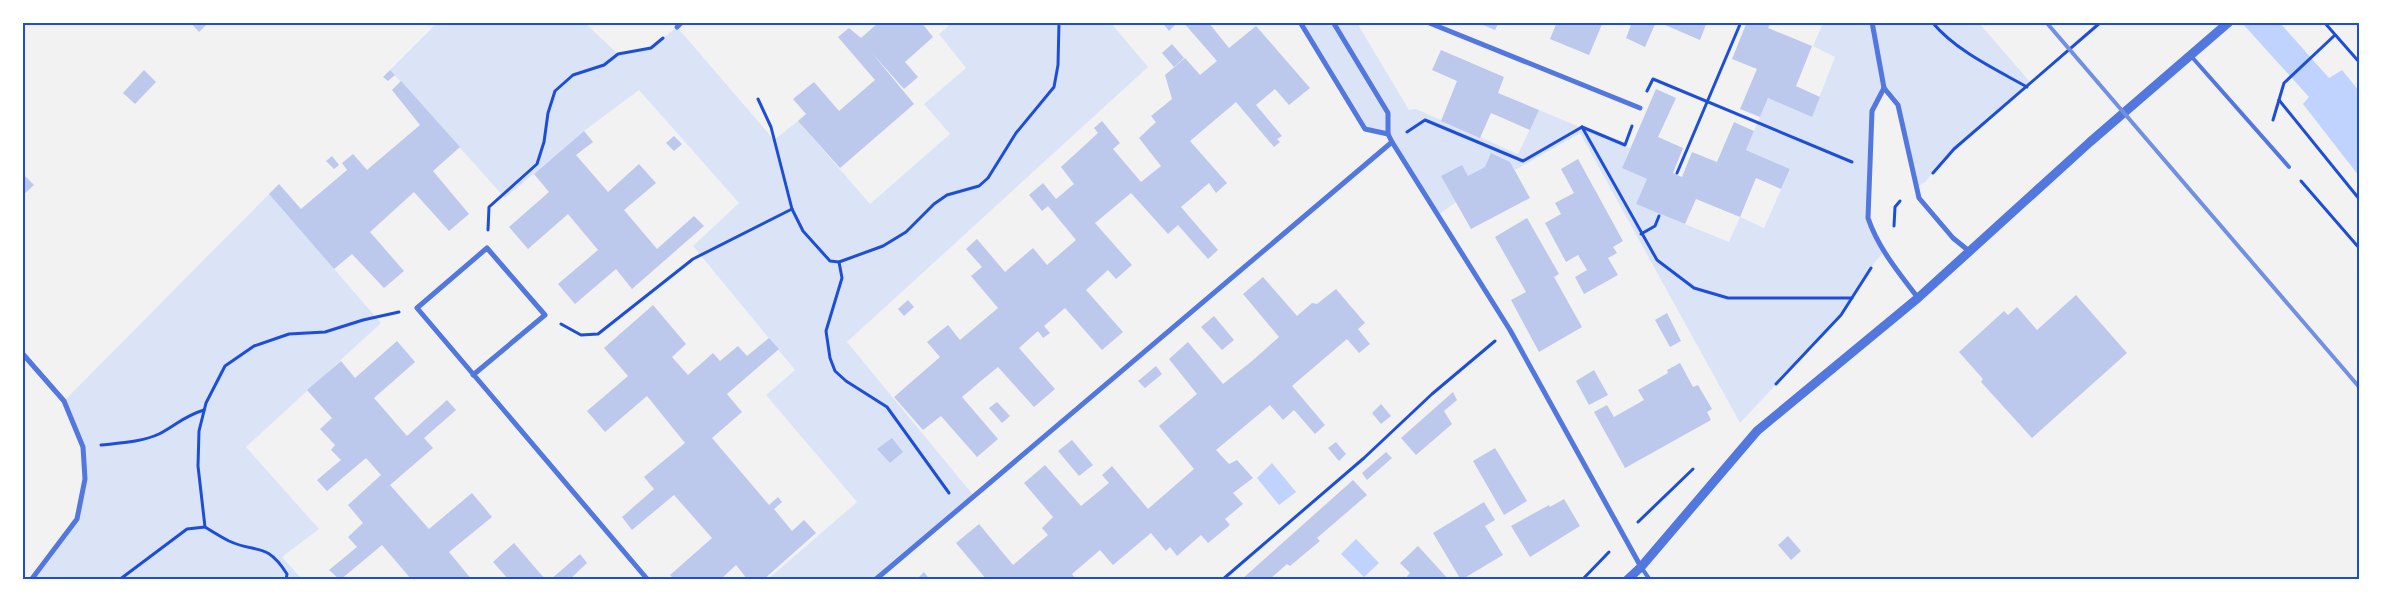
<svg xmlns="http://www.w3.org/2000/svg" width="2382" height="602" font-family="Barlow,sans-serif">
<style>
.green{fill:#dbe4f7}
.water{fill:#bfd3fe}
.building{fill:#bdc9ec}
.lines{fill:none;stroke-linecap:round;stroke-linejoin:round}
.path{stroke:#1d4ed8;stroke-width:3}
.service{stroke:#5277de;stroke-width:4}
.minor{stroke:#5277de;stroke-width:5}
.tertiary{stroke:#5277de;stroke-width:9}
.rail{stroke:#7290e2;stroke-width:4}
.neatline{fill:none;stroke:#1d4ed8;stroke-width:2}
</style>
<rect width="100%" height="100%" fill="#f2f2f2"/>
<!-- green -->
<g class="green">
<path d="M437 23H585L618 54 651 48 677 27 774 140 798 121 870 204 950 134 924 104 966 68 939 34 952 23H1111L1148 67 847 342 974 496 875 580 768 579 857 502 766 395 795 370 693 246 739 203 639 90 584 131 505 198 390 70Z"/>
<path d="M1300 23H1357L1409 110 1416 109 1518 154 1539 110 1630 148 1622 168 1647 179 1636 204 1729 242 1740 217 1764 228 1790 169 1746 150 1768 98 1812 116 1835 57 1813 46 1823 23H1979L2031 83 1954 149 1925 182 1917 187 1898 105 1884 88 1872 111 1868 217 1884 252 1875 262 1841 315 1740 423 1580 133 1515 170 1510 164 1438 215 1388 134 1365 129Z"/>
<path d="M269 194 381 323 246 447 319 529 282 557 302 579 31 580 77 519 85 479 83 447 64 401Z"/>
</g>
<!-- water -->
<g class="water">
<path d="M2242 23H2280L2329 78 2342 70 2359 91V176L2303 104 2309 97Z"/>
<path d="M1272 463 1296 492 1279 505 1257 478Z"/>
<path d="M1356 539 1379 563 1364 577 1341 554Z"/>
</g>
<!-- building -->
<g class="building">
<path d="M190 22H209L199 32Z"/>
<path d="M879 22H921L933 37 905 62 918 77 904 89 872 53 914 104 840 168 798 121 806 114 793 99 814 82 839 111 875 80 838 37 849 28 861 38Z"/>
<path d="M1162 22H1178L1169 31Z"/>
<path d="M1183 22H1208L1229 48 1256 26 1310 88 1289 105 1275 89 1256 105 1282 136 1277 139 1280 142 1274 147 1236 102 1190 141 1227 183 1216 193 1209 183 1181 207 1218 250 1208 259 1178 225 1168 234 1131 193 1095 223 1132 265 1116 279 1108 270 1086 290 1123 332 1102 350 1065 308 1044 326 1050 333 1043 338 1038 331 1019 348 1055 389 1034 407 998 367 982 380 962 397 998 439 977 457 941 416 923 430 894 397 940 357 927 342 948 325 960 340 998 308 971 276 982 267 966 249 977 239 1005 272 1033 248 1047 265 1076 240 1048 206 1042 211 1029 195 1043 183 1056 199 1074 184 1061 167 1098 133 1094 128 1102 121 1120 143 1113 149 1141 182 1161 166 1139 138 1156 122 1151 116 1172 99 1165 75 1185 58 1200 75 1217 61Z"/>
<path d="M1476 22H1499L1495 30Z"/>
<path d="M1557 22H1603L1589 55 1550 39Z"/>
<path d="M1656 22 1645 47 1626 38 1631 25 1625 22Z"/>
<path d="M1658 22H1707L1700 40Z"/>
<path d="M1747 22H1771L1768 28 1812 46 1796 86 1820 97 1812 117 1768 98 1760 117 1740 109 1757 69 1732 59Z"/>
<path d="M1172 44 1184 58 1174 67 1162 53Z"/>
<path d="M1441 50 1504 77 1498 93 1539 110 1530 130 1491 113 1480 138 1441 121 1457 81 1432 70Z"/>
<path d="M144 70 156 82 135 104 123 93Z"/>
<path d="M390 70 395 75 388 81 383 77Z"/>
<path d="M401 81 460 147 433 171 469 214 449 231 414 192 370 232 404 271 384 288 352 254 334 269 269 194 279 184 301 209 347 170 342 163 353 154 367 170 420 125 392 90Z"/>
<path d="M1656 89 1676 98 1658 137 1683 148 1673 173 1682 177 1692 152 1717 162 1734 122 1754 131 1746 150 1790 169 1781 189 1756 178 1740 217 1696 199 1685 224 1636 204 1647 179 1622 168Z"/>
<path d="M584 131 593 142 576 155 608 192 639 164 656 183 624 210 657 249 694 216 704 226 632 289 616 269 575 304 558 284 598 250 568 214 528 249 509 227 549 192 534 174Z"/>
<path d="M674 136 682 144 674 151 666 143Z"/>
<path d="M1491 153 1510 162 1530 198 1471 229 1441 176 1462 165 1468 176 1485 167Z"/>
<path d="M332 156 339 165 334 169 326 161Z"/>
<path d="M1578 159 1623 241 1613 247 1617 253 1608 258 1618 275 1584 294 1575 277 1587 270 1578 255 1566 262 1545 223 1561 214 1555 203 1574 193 1561 169Z"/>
<path d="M22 173 34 185 22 196Z"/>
<path d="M1527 218 1559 274 1554 277 1582 327 1539 352 1511 300 1526 292 1495 237Z"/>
<path d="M1263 277 1297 316 1312 303 1317 304 1336 289 1365 323 1358 329 1370 344 1359 353 1347 339 1292 386 1325 425 1315 434 1294 410 1283 420 1270 405 1216 450 1229 464 1237 460 1253 478 1233 493 1243 504 1225 519 1230 525 1208 543 1201 535 1177 556 1170 547 1166 551 1151 533 1113 565 1100 550 1072 574 1076 580H987L956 543 979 524 1013 565 1048 535 1042 528 1053 517 1024 483 1045 465 1081 506 1109 483 1102 475 1112 466 1148 509 1194 469 1159 426 1197 394 1169 359 1188 342 1223 384 1252 361 1279 337 1243 294Z"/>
<path d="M2076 295 2127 353 2032 438 1981 382 1983 379 1959 352 2004 311 2008 315 2017 307 2037 330Z"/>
<path d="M908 300 914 307 904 316 898 309Z"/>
<path d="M653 305 686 344 672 357 688 375 713 353 720 361 738 346 747 356 769 338 779 349 727 394 742 412 712 438 769 505 778 497 782 502 774 509 792 531 804 520 816 533 763 580H748L736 565 720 580H675L670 575 712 538 674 495 632 530 622 517 654 489 644 477 685 443 647 396 605 432 587 411 628 376 604 348Z"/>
<path d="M1667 313 1681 341 1670 347 1655 320Z"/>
<path d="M1214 316 1234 340 1222 350 1201 327Z"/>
<path d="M397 341 415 362 374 398 407 436 447 400 456 410 424 438 433 448 390 485 429 529 472 493 492 517 449 552 472 580H412L382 545 340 580 329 570 357 547 348 537 363 523 348 505 381 475 366 458 327 491 317 480 341 460 331 450 335 445 320 429 332 418 307 390 341 361 355 378Z"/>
<path d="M1680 363 1693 387 1698 385 1712 409 1707 412 1711 420 1625 468 1594 412 1607 405 1614 417 1644 400 1638 390 1668 373 1667 370Z"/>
<path d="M1156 366 1162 374 1145 388 1138 381Z"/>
<path d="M1594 370 1608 395 1589 405 1576 381Z"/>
<path d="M1453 392 1457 400 1444 411 1452 424 1416 455 1401 438Z"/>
<path d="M997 402 1010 416 1002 423 989 408Z"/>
<path d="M1381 404 1391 416 1381 424 1372 413Z"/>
<path d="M892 438 903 452 890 463 877 449Z"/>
<path d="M1072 440 1093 465 1079 476 1058 451Z"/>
<path d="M1336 442 1346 454 1339 461 1328 448Z"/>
<path d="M1495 448 1527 501 1504 515 1473 461Z"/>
<path d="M1386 452 1392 458 1367 480 1362 473Z"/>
<path d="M1353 480 1367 495 1317 538 1320 541 1290 566 1287 564 1269 580H1241Z"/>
<path d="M1564 499 1580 526 1530 557 1511 526 1549 505 1550 507Z"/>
<path d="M1484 502 1495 520 1485 526 1503 555 1461 580 1433 533Z"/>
<path d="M1788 536 1801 551 1791 560 1778 545Z"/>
<path d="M514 543 538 571 546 580H509L493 562Z"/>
<path d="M1418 546 1449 580H1404L1410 573 1400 563Z"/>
<path d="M580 554 587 563 569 580H550Z"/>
<path d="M924 572 930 580H916Z"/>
</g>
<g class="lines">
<!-- path -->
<g class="path">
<path d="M1932 22C1956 51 1995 69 2027 87"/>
<path d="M2324 22 2360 63"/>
<path d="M1647 91 1653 79 1852 162"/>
<path d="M758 99 771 127 792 209 803 231 830 261 839 262 883 246 906 232 934 204 947 195 979 186 988 178 1016 133 1054 87 1058 65 1059 22"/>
<path d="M2279 100 2360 200"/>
<path d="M2273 120 2284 83 2335 35"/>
<path d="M1582 127 1657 260 1694 288 1728 298H1852"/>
<path d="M1582 127 1625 145 1632 126"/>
<path d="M1407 132 1425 120 1523 161 1582 127"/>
<path d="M1677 173 1741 22"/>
<path d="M1933 173 1954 149 2101 22"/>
<path d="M2301 181 2360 249"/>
<path d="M1894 226 1895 207 1900 201"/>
<path d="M488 230 489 207 537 164 544 142 548 113 555 91 573 75 604 65 618 54 651 48 663 38"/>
<path d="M1641 234 1655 226 1659 216"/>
<path d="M839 262 842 278 826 331 830 358 835 371 846 381 887 407 949 493"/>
<path d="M561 324 581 335 598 334 693 259 792 209"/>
<path d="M1776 384 1841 315 1871 268"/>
<path d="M101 445C120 443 142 442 159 434 176 425 184 416 204 410"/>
<path d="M1638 522 1693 469"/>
<path d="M119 580 187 529 205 527"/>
<path d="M286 580 287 574C266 541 257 554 229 541 221 537 213 532 205 527L198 466 199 431 206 403 225 366 254 346 289 334 325 332 363 320 399 312"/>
<path d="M1222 580 1364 458 1432 394 1495 341"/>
<path d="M1582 580 1609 552"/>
</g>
<!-- service -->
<g class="service">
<path d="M2191 56 2289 167"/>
<path d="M1641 567 1650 580"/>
</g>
<!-- minor -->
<g class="minor">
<path d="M1300 22 1365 129 1388 134"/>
<path d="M1333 22 1388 113V134L1392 142 1510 330 1641 567"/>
<path d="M1427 22 1640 108"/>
<path d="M1872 22 1884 88 1898 105 1919 198 1953 238 1969 251"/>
<path d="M677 27 682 22"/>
<path d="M1884 88 1872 111 1868 218C1878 248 1899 273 1918 298"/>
<path d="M22 353 64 401 83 447 85 479 77 519 31 580"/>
<path d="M473 375 545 315 487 248 417 308 648 580"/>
<path d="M875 580 1392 142"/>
</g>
<!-- tertiary -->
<path class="tertiary" d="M1627 580 1641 567 1757 431 1918 298 2090 142 2229 22"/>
<!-- rail -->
<path class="rail" d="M2046 22 2360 388"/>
</g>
<!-- border -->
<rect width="2382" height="602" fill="none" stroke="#ffffff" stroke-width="48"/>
<rect x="24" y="24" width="2334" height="554" class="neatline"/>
</svg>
